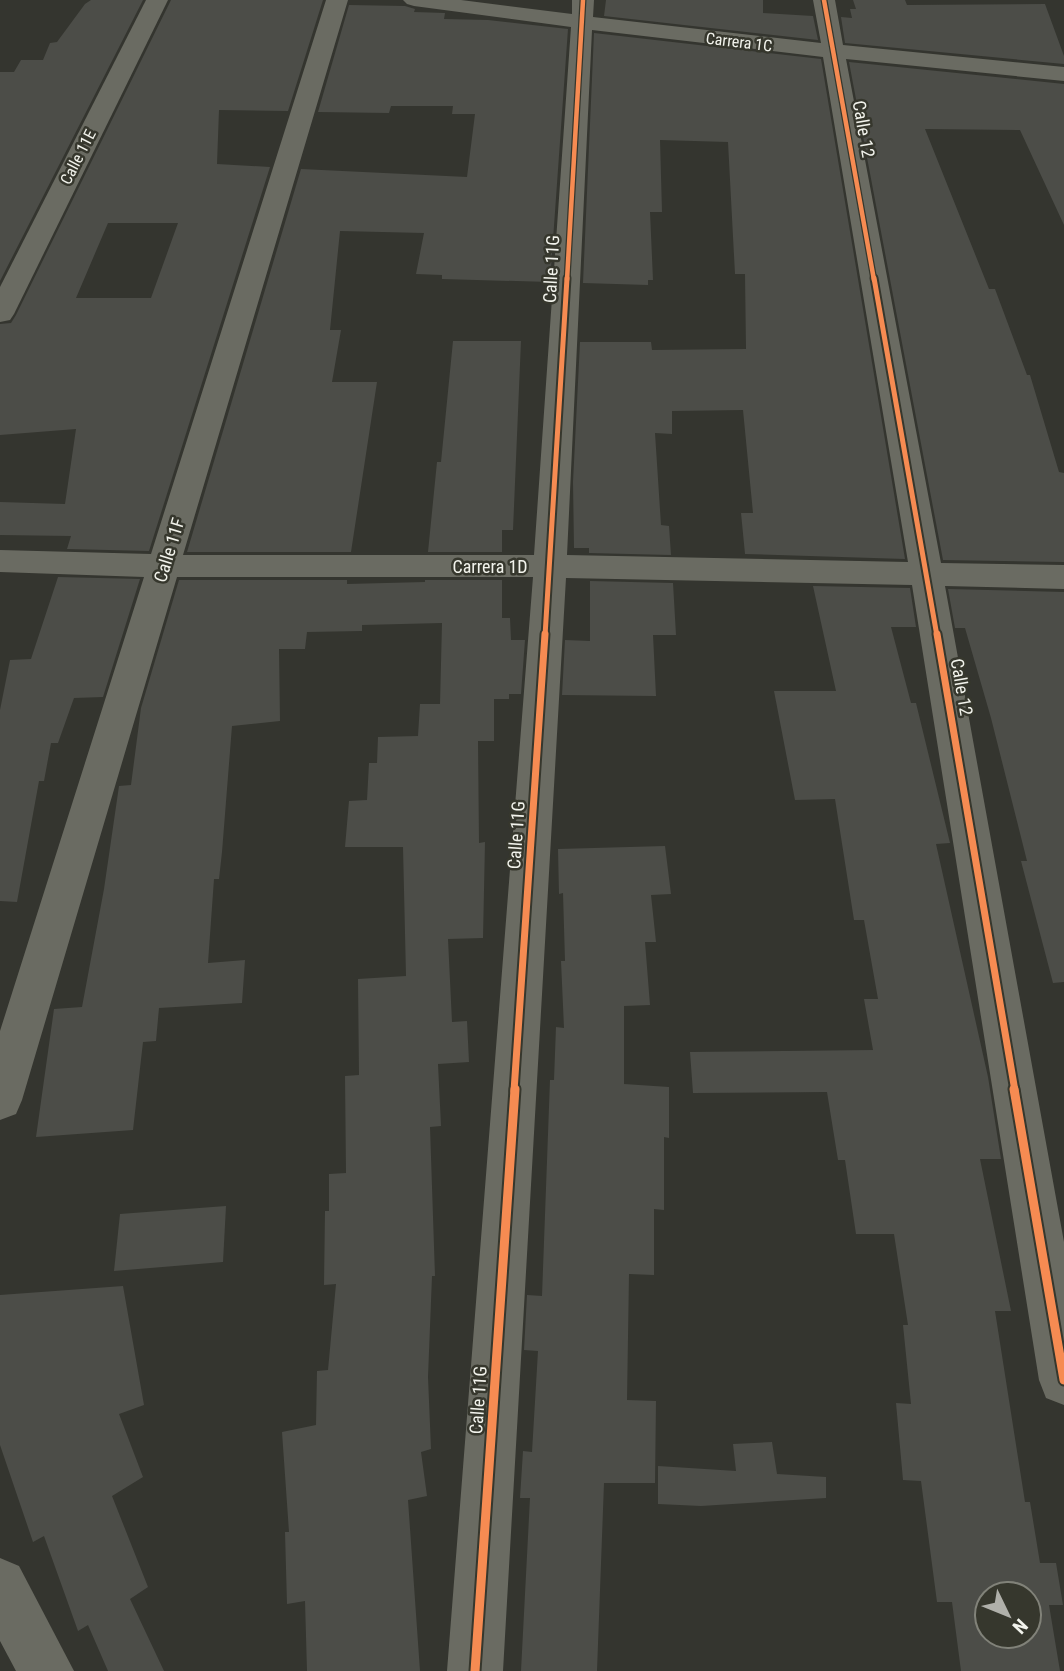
<svg xmlns="http://www.w3.org/2000/svg" width="1064" height="1671" font-family="'Roboto Condensed',sans-serif">
<style>
.building{fill:#4c4d48;fill-rule:evenodd}
.lines{fill:none;stroke-linecap:round;stroke-linejoin:round}
.minor{fill:#6a6b62;fill-rule:evenodd}
.cycleway-far3-casing{stroke:#36372d;stroke-width:7}
.cycleway-far2-casing{stroke:#36372d;stroke-width:9}
.cycleway-far1-casing{stroke:#36372d;stroke-width:11}
.cycleway-casing{stroke:#36372d;stroke-width:13}
.cycleway-far3{stroke:#f68b52;stroke-width:4.5}
.cycleway-far2{stroke:#f68b52;stroke-width:5}
.cycleway-far1{stroke:#f68b52;stroke-width:7}
.cycleway{stroke:#f68b52;stroke-width:9}
.labels{text-anchor:middle;dominant-baseline:central;stroke-width:5;stroke-linejoin:round;paint-order:stroke}
.far-street-label{font-size:16px;fill:#f2f3ec;stroke:#36372d}
.street-label{font-size:18px;fill:#f2f3ec;stroke:#36372d}
</style>
<rect width="100%" height="100%" fill="#34352f"/>
<!-- building -->
<g class="building">
<path d="M91 0H143L0 281V72H14L21 60H43L50 43 57 42 85 4Z"/>
<path d="M171 0H323L288 111 219 110 217 164 270 167 149 551 67 549 71 536 0 535V502L65 504 76 429 0 435V324L11 323 16 315ZM108 223H178L151 298H76Z"/>
<path d="M606 0H763V13L813 16 818 40 604 16Z"/>
<path d="M853 0H905L907 5 1045 4 1064 56V64L845 43 841 17 852 18 850 9H856Z"/>
<path d="M349 5 405 6 415 9 414 12 445 13 444 19 488 20 568 29 550 282 442 279V275L416 274 424 233 340 231 330 330H341L332 382H377L351 552H187L301 169 467 177 475 114H452L453 106H391L389 113 318 112Z"/>
<path d="M594 33 821 59 905 559 745 554 741 513H753L743 410 672 411V434L655 433 661 525 669 526 671 555 589 553V548H574L573 482 580 342H651L652 350 746 349 745 274H735L728 142 660 140 662 212H650L653 280H648V285L583 283Z"/>
<path d="M849 62 1064 84V225L1020 130 925 129 989 289H995L1027 375H1030L1059 472 1064 473V562L943 560Z"/>
<path d="M453 341H521L513 530H502V552H428L437 462H441Z"/>
<path d="M58 577 140 579 103 697 74 698 58 743H51L44 781H39L17 902 0 901V710L10 660 31 659Z"/>
<path d="M179 580H347V584L425 582V580H502V618H510L511 640H525L521 694H509V699H494V741H478L479 843 485 842 483 938 448 939 452 1022 467 1021 469 1062 438 1064 441 1126 430 1127 435 1276H432L428 1377 431 1449 421 1452 427 1496 408 1500 420 1671H307L305 1601 287 1604 285 1532H289L282 1432 316 1425 317 1371 328 1370 336 1284 324 1285 325 1211H329V1174L346 1173 345 1076 359 1075 358 979 406 976 403 847H345L349 801 367 800 369 763H377L378 737 418 736 420 704H440L442 623 362 625V631L307 632 305 649H279L280 721 232 726 222 852 219 879H214L208 963 245 960 242 1003 159 1008 156 1041 143 1042 133 1130 36 1137 54 1009 82 1007 104 889 119 786 131 785 141 708Z"/>
<path d="M590 581 673 583 676 635H653L656 696 562 695 565 640 590 641Z"/>
<path d="M813 586 910 588 916 627H891L911 703H916L950 843 936 844 988 1077 1001 1159H980L1011 1311H995L1025 1502H1030L1040 1563H1056L1063 1605H1049L1060 1671H961L952 1602H937L921 1481 903 1480 896 1403 911 1404 903 1325H908L894 1234H856L845 1160H838L827 1092 693 1093 690 1052 873 1050 864 999H878L864 920H854L835 799 795 800 774 691H836ZM987 1594H1029V1636H987Z"/>
<path d="M948 589 1064 592V982L1053 983 1021 861H1027L991 718 965 628H955Z"/>
<path d="M665 846 671 894 651 895 656 942H645L650 1005 624 1006V1084L669 1087V1138L664 1137V1210L654 1209V1275L629 1274 627 1400 656 1401 655 1483H604L597 1671H521L530 1498H520L523 1451 532 1452 538 1351 524 1350 527 1295 542 1296 550 1080H554L556 1027 564 1028 561 961H565L563 893 559 894 558 849Z"/>
<path d="M226 1206 223 1262 114 1271 120 1214Z"/>
<path d="M123 1286 144 1405 119 1414 143 1477 112 1496 148 1587 130 1599 164 1671H108L88 1625 78 1631 44 1536 33 1542 0 1445V1295Z"/>
<path d="M772 1442 777 1474 826 1477V1498L701 1506 658 1504V1466L736 1471 733 1444Z"/>
</g>
<g class="lines">
<!-- minor -->
<g class="minor">
<path d="M146 0H168L14 314 10 320 0 322V287Z"/>
<path d="M326 0H348L183 555H534L571 27 414 6 407 4 403 0H461L572 14V0H594L593 17 821 43 813 0H835L843 45 1064 67V81L846 59 941 563 1064 565V589L945 586 1064 1242V1405L1046 1398 1039 1380 912 585 566 578 503 1671H447L533 577H177L22 1100 16 1114 0 1120V1031L144 577 0 572V550L151 554ZM592 30 823 57 908 562 567 555Z"/>
<path d="M0 1558 19 1566 74 1671H16L0 1641Z"/>
</g>
<!-- cycleway-far3 casing -->
<g class="cycleway-far3-casing">
<g id="cycleway-far3">
<path d="M824 0 874 280"/>
<path d="M567 280 583 0"/>
</g>
</g>
<!-- cycleway-far2 casing -->
<g class="cycleway-far2-casing">
<g id="cycleway-far2">
<path d="M874 278 937 636"/>
<path d="M545 636 567 278"/>
</g>
</g>
<!-- cycleway-far1 casing -->
<g class="cycleway-far1-casing">
<g id="cycleway-far1">
<path d="M937 634 1015 1091"/>
<path d="M514 1091 545 634"/>
</g>
</g>
<!-- cycleway casing -->
<g class="cycleway-casing">
<g id="cycleway">
<path d="M1014 1089 1064 1380"/>
<path d="M475 1671 515 1089"/>
</g>
</g>
<!-- cycleway-far3 -->
<use href="#cycleway-far3" class="cycleway-far3"/>
<!-- cycleway-far2 -->
<use href="#cycleway-far2" class="cycleway-far2"/>
<!-- cycleway-far1 -->
<use href="#cycleway-far1" class="cycleway-far1"/>
<!-- cycleway -->
<use href="#cycleway" class="cycleway"/>
</g>
<g class="labels">
<!-- far-street labels -->
<g class="far-street-label">
<text transform="translate(739 42) rotate(7)">Carrera 1C</text>
<text transform="translate(78 157) rotate(-63)">Calle 11E</text>
</g>
<!-- street labels -->
<g class="street-label">
<text transform="translate(864 129) rotate(80)">Calle 12</text>
<text transform="translate(551 269) rotate(-87)">Calle 11G</text>
<text transform="translate(169 550) rotate(-73)">Calle 11F</text>
<text x="490" y="566">Carrera 1D</text>
<text transform="translate(962 687) rotate(80)">Calle 12</text>
<text transform="translate(516 835) rotate(-86)">Calle 11G</text>
<text transform="translate(478 1400) rotate(-86)">Calle 11G</text>
</g>
</g>
<!-- north arrow -->
<g transform="translate(1008 1615) rotate(133)"><circle r="33" fill="#36372d" stroke="#818279" stroke-width="2"/>
<path d="M0-5L12 26L0 18L-12 26Z" fill="#b0b0aa"/>
<text y="-10" font-size="19" font-weight="bold" text-anchor="middle" fill="#f2f3ec">N</text>
</g>
</svg>
